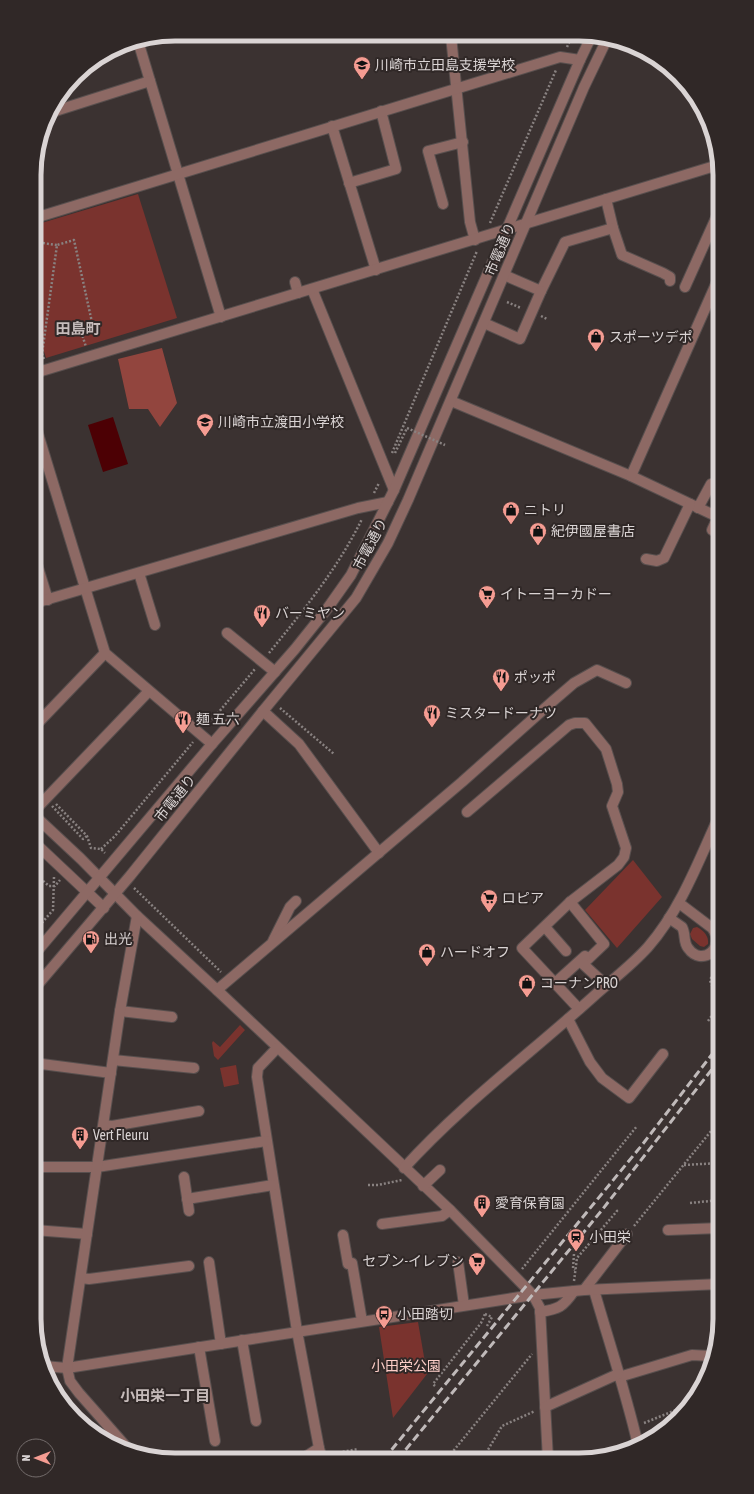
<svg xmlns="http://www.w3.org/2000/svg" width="754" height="1494" font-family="'Asap Condensed','Noto Sans JP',sans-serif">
<rect width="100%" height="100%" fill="#3b3231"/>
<g fill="#7a332e">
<polygon points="138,194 177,318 46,358 35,323 35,225"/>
<polygon points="633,860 662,897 617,948 585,910"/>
<path d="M697 927C704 931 709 936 708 944L704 947 700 946 692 939 690 934 693 928Z"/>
<polygon points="240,1025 245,1030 218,1060 214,1056 212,1043 213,1041 220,1047"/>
<polygon points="236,1065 239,1084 224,1087 220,1068"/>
<polygon points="418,1322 427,1374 393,1418 379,1327"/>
</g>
<polygon fill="#92453e" points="162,348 177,403 160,427 148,409 129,409 118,359"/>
<polygon fill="#4c0004" points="113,417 128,464 103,472 88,425"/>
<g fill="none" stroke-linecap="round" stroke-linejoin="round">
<g stroke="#584f4e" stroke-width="12">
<g id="minor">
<polyline points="451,36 470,222 475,240"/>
<polyline points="138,41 221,317"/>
<polyline points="49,113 150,81"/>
<polyline points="332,126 376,270"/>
<polyline points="349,183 396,169 381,111"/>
<polyline points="606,199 613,228"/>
<polyline points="443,204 428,151 463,142"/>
<polyline points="35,218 560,57 580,60"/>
<polyline points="504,275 541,291 565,242 613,228 622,255 663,273 670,277 670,281"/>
<polyline points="295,282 298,293"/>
<polyline points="685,287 720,209"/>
<polyline points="312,289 394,490"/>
<polyline points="484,323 520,339 541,291"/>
<polyline points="35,373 718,165"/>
<polyline points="451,401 631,476 720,518"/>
<polyline points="35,424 105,653 212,744"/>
<polyline points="631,476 720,275"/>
<polyline points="698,508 711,484 720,483"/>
<polyline points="712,530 718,517"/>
<polyline points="35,558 48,600"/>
<polyline points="646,559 657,561 664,558 690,504"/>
<polyline points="139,573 155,625"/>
<polyline points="35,603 358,508 388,502"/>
<polyline points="227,633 275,672"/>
<polyline points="263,711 299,744 379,853"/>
<polyline points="35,726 105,653"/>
<polyline points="35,810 149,691"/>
<polyline points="467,812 569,725 575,723 585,723 606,749 617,784 618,792 612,806 626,848 624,857 618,865 570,902 522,948 579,1009"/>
<polyline points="35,816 81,859 137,916 217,990 450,1210 533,1295 540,1308 548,1460"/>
<polyline points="34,842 104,908"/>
<polyline points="570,902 604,944 583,964 606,985"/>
<path d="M669 918 682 927C686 934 683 942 688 948 702 968 727 947 712 928L679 903"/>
<polyline points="545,927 566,951"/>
<polyline points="273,941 290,907 296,901"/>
<polyline points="34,955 212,744 295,649 327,609 351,575 394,490 580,60 591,37"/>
<polyline points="554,984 585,956"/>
<polyline points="34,989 130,876 263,711 356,598 388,543 408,500 584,87 608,37"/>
<polyline points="217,990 462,782 553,701 574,683 597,670 626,683"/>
<polyline points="120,1011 172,1017"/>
<polyline points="568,1019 590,1062 602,1078 629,1098 663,1054"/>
<polyline points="277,1048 258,1068 257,1077 297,1331 319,1448 302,1459"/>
<polyline points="113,1060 194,1068"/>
<polyline points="34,1063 111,1073"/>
<polyline points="104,1125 112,1126 199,1111"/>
<polyline points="34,1167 97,1167 266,1141"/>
<path d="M404 1168C461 1105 531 1053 594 996 612 980 632 965 648 947 681 909 699 860 720 814"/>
<polyline points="184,1177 189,1211"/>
<polyline points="423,1186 440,1170"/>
<polyline points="187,1199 273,1185"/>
<polyline points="382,1224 442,1216 450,1210"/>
<polyline points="34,1230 87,1234"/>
<polyline points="668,1230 720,1228"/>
<polyline points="343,1235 348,1264 352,1263 362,1321"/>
<polyline points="209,1262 221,1344"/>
<polyline points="458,1262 464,1305"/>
<polyline points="81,1278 89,1279 189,1266"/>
<polyline points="584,1290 627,1234"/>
<path d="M594 1290C609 1342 626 1393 638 1445"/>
<path d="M540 1312C559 1309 563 1307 574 1291"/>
<polyline points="242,1340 256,1421"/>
<polyline points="199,1347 215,1441"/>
<polyline points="43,1366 67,1368 533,1295 584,1290 720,1284"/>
<polyline points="619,1377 692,1355 711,1356"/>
<polyline points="545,1407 618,1374"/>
<polyline points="319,1448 322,1459"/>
<polyline points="130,1451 79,1393 70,1381 67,1368 120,1011 137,916"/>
</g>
</g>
<g stroke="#898281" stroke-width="2.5" stroke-dasharray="2 2" stroke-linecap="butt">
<polyline points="567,47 572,36"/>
<polyline points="490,223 556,70"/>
<polyline points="35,242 57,245"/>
<polyline points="507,302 521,308"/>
<polyline points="541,316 547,319"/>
<polyline points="44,359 42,354 57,245 74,240 93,327 81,331 86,347"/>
<polyline points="392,453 477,251"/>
<polyline points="395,453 407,428"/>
<polyline points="374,493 379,483"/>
<path d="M269 653C303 611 338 568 362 519"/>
<polyline points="280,708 334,754"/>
<polyline points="207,726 255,669"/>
<polyline points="35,783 41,789"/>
<polyline points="56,804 87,836 91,848 101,849 105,853"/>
<polyline points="714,805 720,792"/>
<polyline points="52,806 83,839 87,836"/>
<polyline points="101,849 115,836 193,742"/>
<polyline points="34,873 49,886 55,886 60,880"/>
<polyline points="134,888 221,972"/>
<polyline points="34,932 53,910 54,877"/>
<polyline points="718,992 711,984 710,980 714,972 720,969"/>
<polyline points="720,1004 716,996 720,990"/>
<polyline points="708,1021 720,1004"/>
<polyline points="684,1165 720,1163"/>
<polyline points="368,1185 378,1185 402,1180"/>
<polyline points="690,1203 720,1200"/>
<polyline points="634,1226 720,1120"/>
<polyline points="574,1254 573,1268 575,1270"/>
<polyline points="522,1269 637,1126"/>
<polyline points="574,1281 577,1258 617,1211 615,1209"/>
<polyline points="485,1314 492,1317 487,1326"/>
<polyline points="435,1386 433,1384 481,1323 485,1314"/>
<polyline points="644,1423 681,1408"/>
<polyline points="331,1454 358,1449"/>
<polyline points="446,1460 532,1354"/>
<polyline points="482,1460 502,1426 535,1411"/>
</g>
<use href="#minor" stroke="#8d6964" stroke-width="10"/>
<g stroke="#c0baba" stroke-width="3" stroke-dasharray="8 4" stroke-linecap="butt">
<polyline points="384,1459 642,1145 720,1044"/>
<polyline points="398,1459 602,1210 720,1059"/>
</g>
<polyline stroke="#898281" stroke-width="2.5" stroke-dasharray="2 2" stroke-linecap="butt" points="407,428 445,445"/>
</g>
<defs>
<g id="school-pin" transform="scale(0.9)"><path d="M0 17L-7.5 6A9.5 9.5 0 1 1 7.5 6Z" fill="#f59c92" stroke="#302827"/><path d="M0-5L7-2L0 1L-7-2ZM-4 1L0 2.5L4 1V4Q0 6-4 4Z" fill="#111"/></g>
<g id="shop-pin" transform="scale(0.9)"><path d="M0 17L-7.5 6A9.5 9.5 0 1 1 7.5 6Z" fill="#f59c92" stroke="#302827"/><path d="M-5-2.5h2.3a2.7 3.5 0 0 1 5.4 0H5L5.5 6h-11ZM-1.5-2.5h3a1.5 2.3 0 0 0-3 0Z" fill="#111"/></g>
<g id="supermarket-pin" transform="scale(0.9)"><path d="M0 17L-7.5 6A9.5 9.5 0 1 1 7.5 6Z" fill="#f59c92" stroke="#302827"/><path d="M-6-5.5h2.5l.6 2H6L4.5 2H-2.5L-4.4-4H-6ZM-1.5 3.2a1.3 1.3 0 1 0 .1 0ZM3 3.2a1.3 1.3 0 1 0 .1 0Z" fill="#111"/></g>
<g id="restaurant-pin" transform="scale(0.9)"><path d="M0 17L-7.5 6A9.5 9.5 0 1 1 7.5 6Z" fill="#f59c92" stroke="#302827"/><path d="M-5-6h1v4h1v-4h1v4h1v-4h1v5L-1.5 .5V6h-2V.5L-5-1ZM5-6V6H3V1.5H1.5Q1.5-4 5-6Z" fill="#111"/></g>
<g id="fuel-pin" transform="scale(0.9)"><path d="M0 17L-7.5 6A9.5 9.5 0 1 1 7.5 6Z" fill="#f59c92" stroke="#302827"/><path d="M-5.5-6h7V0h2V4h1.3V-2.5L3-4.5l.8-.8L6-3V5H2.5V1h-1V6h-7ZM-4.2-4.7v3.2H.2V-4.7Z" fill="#111"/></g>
<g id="building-pin" transform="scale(0.9)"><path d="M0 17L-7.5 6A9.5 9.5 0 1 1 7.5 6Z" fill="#f59c92" stroke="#302827"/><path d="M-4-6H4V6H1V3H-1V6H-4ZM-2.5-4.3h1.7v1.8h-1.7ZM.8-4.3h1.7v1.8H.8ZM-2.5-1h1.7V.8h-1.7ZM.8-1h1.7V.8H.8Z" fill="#111"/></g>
<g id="station-pin" transform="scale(0.9)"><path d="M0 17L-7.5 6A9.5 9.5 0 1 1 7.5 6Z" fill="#f59c92" stroke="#302827"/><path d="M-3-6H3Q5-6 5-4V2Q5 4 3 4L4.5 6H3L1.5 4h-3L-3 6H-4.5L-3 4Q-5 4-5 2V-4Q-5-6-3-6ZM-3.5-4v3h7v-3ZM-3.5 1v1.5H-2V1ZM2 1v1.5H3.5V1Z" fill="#111"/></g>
<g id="bus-pin" transform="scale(0.9)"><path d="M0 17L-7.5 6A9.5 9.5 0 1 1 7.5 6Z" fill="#f59c92" stroke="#302827"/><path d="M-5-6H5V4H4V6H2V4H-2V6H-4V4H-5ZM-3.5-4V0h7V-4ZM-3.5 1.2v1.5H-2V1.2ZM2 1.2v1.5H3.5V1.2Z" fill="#111"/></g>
</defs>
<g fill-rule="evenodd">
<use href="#school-pin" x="362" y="65"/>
<use href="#shop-pin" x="596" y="337"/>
<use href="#school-pin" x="205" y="422"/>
<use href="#shop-pin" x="511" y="510"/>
<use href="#shop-pin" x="538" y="531"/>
<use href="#supermarket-pin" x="487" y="594"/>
<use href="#restaurant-pin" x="262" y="613"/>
<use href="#restaurant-pin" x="501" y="677"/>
<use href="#restaurant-pin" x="432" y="713"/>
<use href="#restaurant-pin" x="183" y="719"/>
<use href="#supermarket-pin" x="489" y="898"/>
<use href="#fuel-pin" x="91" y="939"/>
<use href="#shop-pin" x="427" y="952"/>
<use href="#shop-pin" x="527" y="983"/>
<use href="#building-pin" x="80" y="1135"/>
<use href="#building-pin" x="482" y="1203"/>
<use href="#station-pin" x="576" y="1237"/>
<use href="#supermarket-pin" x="477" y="1261"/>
<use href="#bus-pin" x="384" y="1314"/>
</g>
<g text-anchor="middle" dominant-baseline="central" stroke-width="4" stroke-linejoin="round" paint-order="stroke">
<g font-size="14" fill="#dad4d4" stroke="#302827" text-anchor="start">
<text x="375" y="65">川崎市立田島支援学校</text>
<text x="609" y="337">スポーツデポ</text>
<text x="218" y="422">川崎市立渡田小学校</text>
<text x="524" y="510">ニトリ</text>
<text x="551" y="531">紀伊國屋書店</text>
<text x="500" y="594">イトーヨーカドー</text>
<text x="275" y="613">バーミヤン</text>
<text x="514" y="677">ポッポ</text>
<text x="445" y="713">ミスタードーナツ</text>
<text x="196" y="719">麺 五六</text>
<text x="502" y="898">ロピア</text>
<text x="104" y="939">出光</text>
<text x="440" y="952">ハードオフ</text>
<text x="540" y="983">コーナンPRO</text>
<text x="93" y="1135">Vert Fleuru</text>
<text x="495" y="1203">愛育保育園</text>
<text x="589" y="1237">小田栄</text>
<text x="464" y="1261" text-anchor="end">セブン-イレブン</text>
<text x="397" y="1314">小田踏切</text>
</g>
<g font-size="14" fill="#dad4d4" stroke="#302827">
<text transform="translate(500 249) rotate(-67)">市電通り</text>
<text transform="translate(370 544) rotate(-62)">市電通り</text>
<text transform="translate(175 798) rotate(-51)">市電通り</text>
</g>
<g font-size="14" fill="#fdcec8" stroke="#302827">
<text x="406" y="1366">小田栄公園</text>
</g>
<g font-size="15" font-weight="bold" fill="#c6bbba" stroke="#302827">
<text x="78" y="328">田島町</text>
<text x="165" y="1395">小田栄一丁目</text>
</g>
</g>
<path d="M0 0H754V1494H0ZM175 41H579A134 134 0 0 1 713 175V1319A134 134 0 0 1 579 1453H175A134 134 0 0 1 41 1319V175A134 134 0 0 1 175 41Z" fill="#302827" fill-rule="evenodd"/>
<path fill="none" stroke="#dad4d4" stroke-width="5" d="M175 41H579A134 134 0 0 1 713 175V1319A134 134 0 0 1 579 1453H175A134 134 0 0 1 41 1319V175A134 134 0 0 1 175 41Z"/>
<g transform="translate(36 1458) rotate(270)"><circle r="19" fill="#302827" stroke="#746d6c"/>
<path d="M0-3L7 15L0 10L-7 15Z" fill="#f59c92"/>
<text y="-6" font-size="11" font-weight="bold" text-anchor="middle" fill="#dad4d4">N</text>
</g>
</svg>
